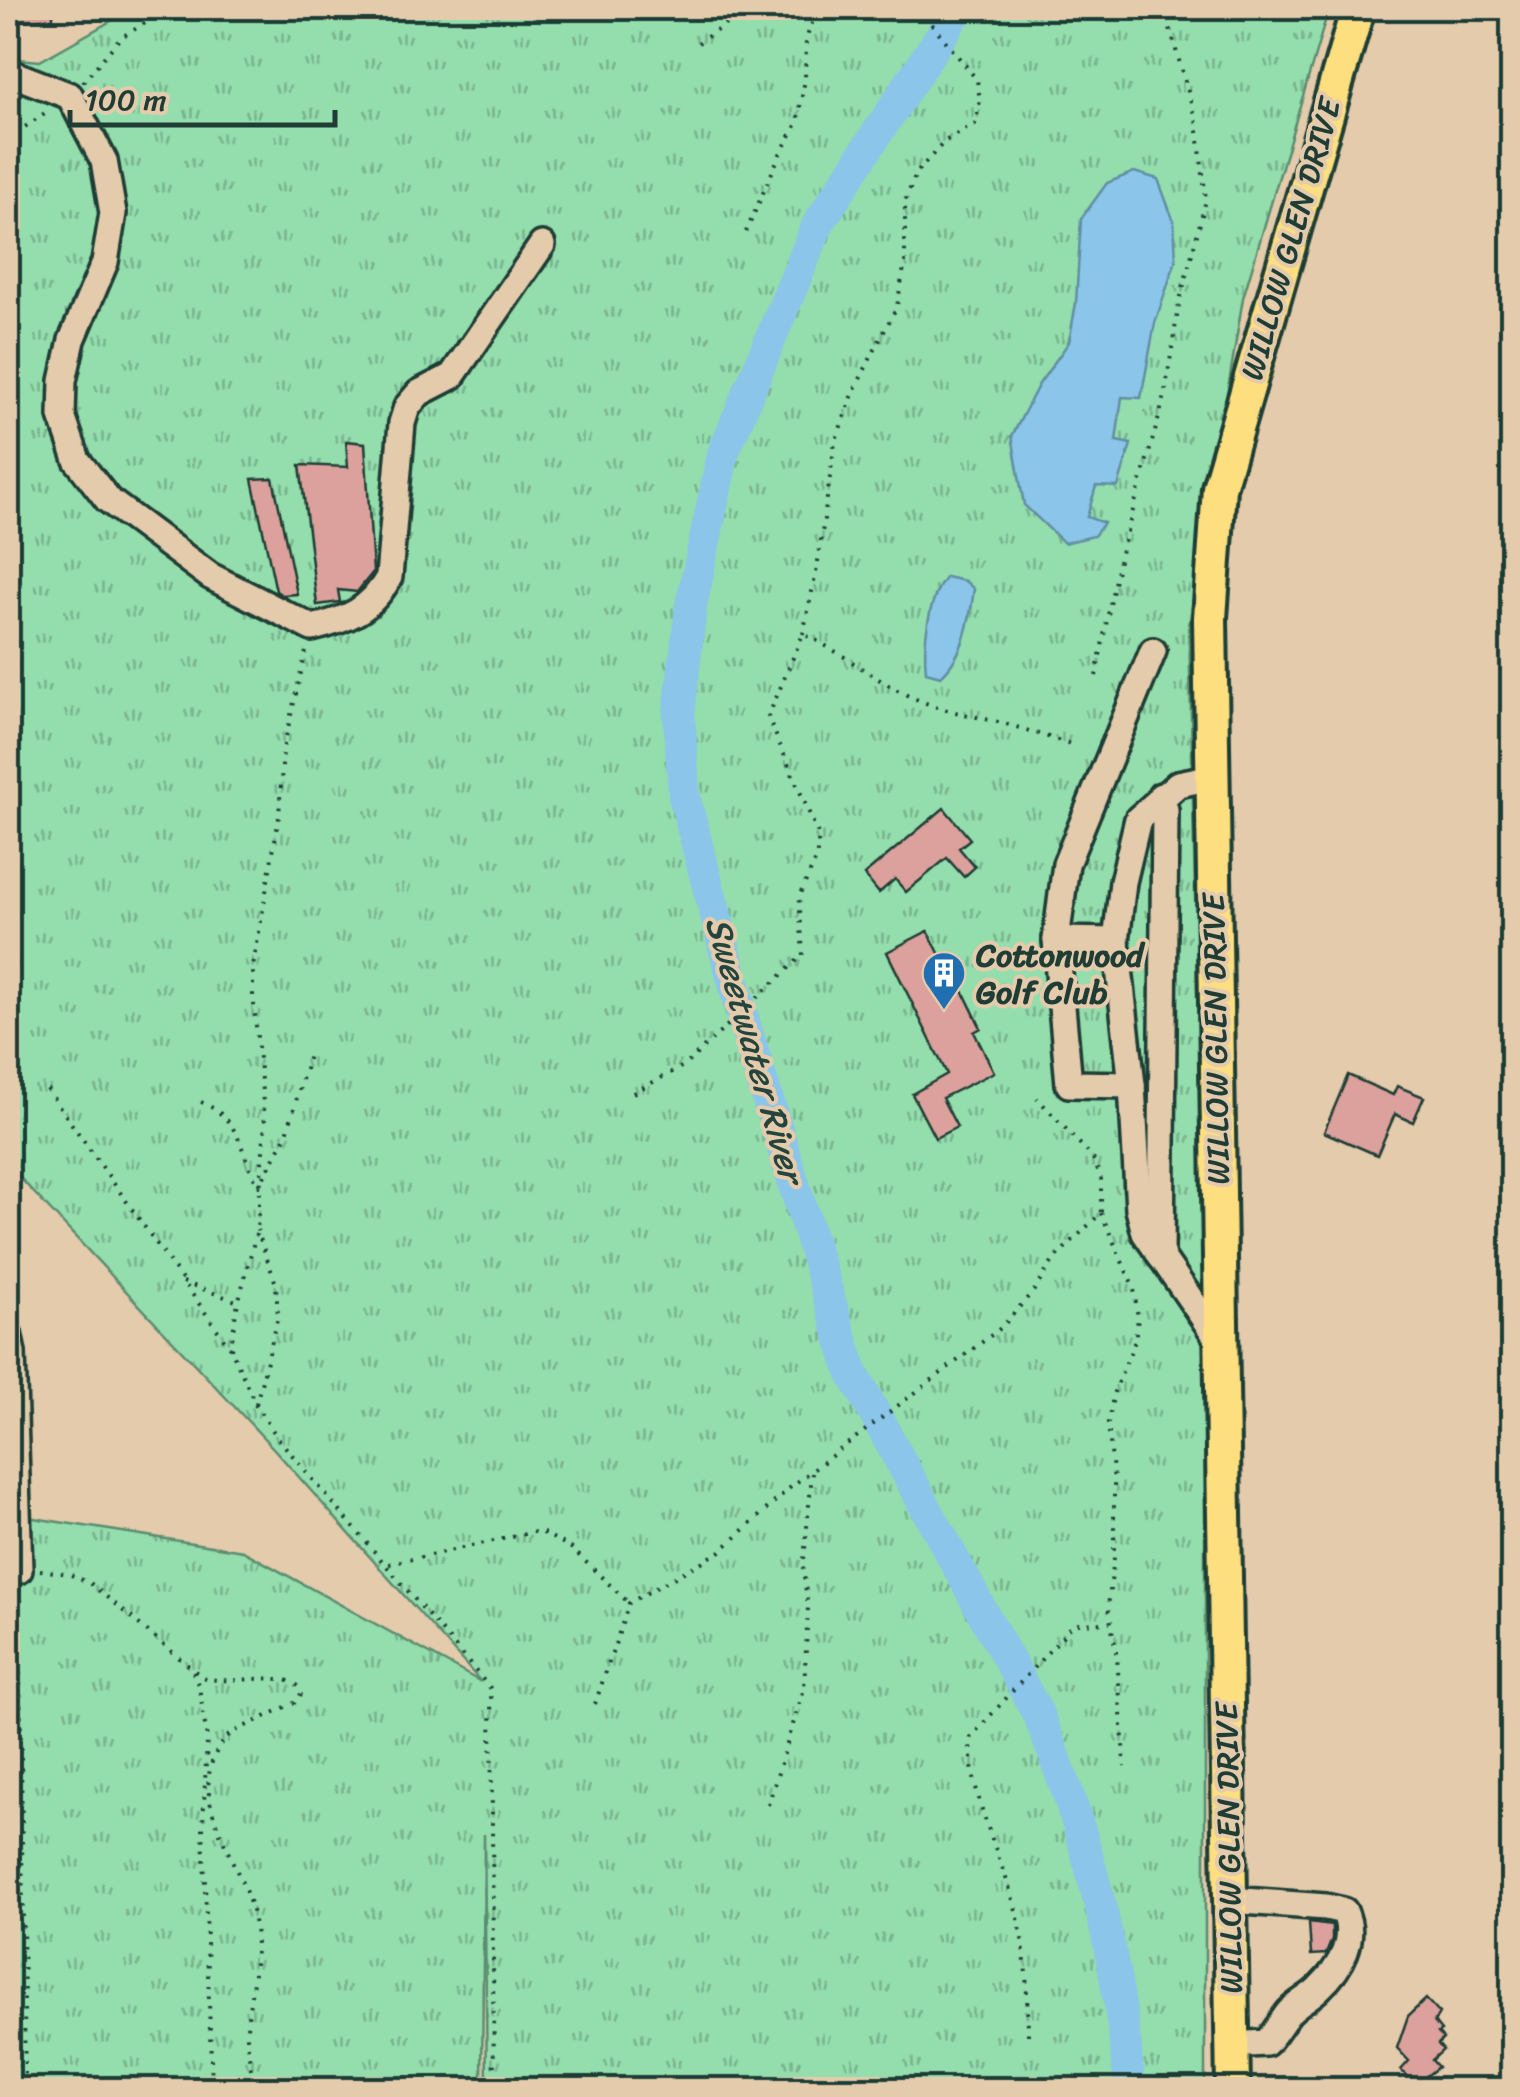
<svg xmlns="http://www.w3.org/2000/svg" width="1520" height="2097" font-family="Sriracha,sans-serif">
<defs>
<pattern id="grass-tufts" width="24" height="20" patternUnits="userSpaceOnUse" patternTransform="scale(2.5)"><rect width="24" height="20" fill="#94ddad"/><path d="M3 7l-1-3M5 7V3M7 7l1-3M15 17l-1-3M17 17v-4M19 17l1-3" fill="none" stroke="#78b48e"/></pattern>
</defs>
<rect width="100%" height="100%" fill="#e4cbac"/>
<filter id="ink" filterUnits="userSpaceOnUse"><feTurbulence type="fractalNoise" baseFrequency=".01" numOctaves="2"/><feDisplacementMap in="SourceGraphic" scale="20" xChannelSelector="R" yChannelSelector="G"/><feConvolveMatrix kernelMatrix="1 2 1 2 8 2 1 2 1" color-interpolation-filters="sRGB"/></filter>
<g filter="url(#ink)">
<polygon fill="url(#grass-tufts)" stroke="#5a8d70" stroke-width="2.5" points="134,8 1329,8 1243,298 1189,625 1205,1347 1205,2089 487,2089 484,1834 482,2089 8,2089 8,1514 243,1551 481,1682 274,1449 8,1165 8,58 40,61"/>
<g fill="#8bc5ea" stroke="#608fa1" stroke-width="2.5">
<polygon points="1134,172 1158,179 1174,222 1176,260 1155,323 1141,398 1122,397 1116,441 1131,444 1118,487 1096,486 1087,517 1104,523 1094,536 1064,543 1024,505 1012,436 1039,384 1069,342 1076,303 1081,219 1107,183"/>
<path d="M946 577 965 581 974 589C970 619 964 656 941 676L926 672C923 645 928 598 946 577Z"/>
</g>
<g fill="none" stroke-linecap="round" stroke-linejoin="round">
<path stroke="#8bc5ea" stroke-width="32" d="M959 8 818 224 723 454 691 606 679 713 684 796 746 1029 852 1372 1038 1714C1088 1835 1119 1959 1130 2090"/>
</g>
<g fill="#dca19c" stroke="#1f3d34" stroke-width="2.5">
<polygon points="8,8 53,8 53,18 8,22"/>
<polygon points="346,441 365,443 373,572 357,592 338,590 340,602 317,605 300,465 348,467"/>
<polygon points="273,478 297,594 282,595 276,591 252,479"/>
<polygon points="944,808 970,839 959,848 975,867 964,877 947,858 906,892 895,879 879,893 864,875"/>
<polygon points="928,931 959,993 963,991 981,1028 974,1032 994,1072 942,1098 957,1127 935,1138 912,1094 947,1074 887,952"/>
<polygon points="1348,1075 1393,1095 1397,1086 1424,1097 1413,1122 1395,1114 1377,1155 1324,1132"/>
<polygon points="1309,1922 1332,1925 1332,1939 1326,1954 1311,1955"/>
<polygon points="1426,1999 1439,2013 1434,2022 1441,2031 1438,2033 1443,2039 1438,2044 1443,2050 1432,2060 1438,2067 1415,2085 1401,2070 1409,2061 1397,2048 1408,2016"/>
</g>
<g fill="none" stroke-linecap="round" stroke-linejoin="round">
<g stroke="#1f3d34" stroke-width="32">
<g id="minor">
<path d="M8 72 70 96 104 161 113 213 105 262 72 340 63 381 62 416 77 460 108 500 210 576 312 628C347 620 371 610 389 577L402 423 407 407 419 393 452 376 542 245"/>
<polyline points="1153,651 1066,864 1056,940 1116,941 1123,882 1138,819 1178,784 1213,777"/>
<polyline points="1056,940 1069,1084 1132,1085"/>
<polyline points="1116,941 1132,1085 1139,1209 1145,1233 1220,1342"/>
<polyline points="1161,1257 1165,810 1161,796"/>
<polyline points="8,1333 12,1353 19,1570"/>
<path d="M1230 1900 1326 1907 1344 1911C1357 1939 1341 1967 1320 1987 1311 1997 1298 2002 1289 2012 1281 2022 1275 2033 1266 2043L1232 2045"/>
</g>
</g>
<g stroke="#1f3d34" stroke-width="40">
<polyline id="major" points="1233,2090 1210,618 1219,488 1358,8"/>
</g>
<g stroke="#1f3d34" stroke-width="4" stroke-dasharray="2.5 8" stroke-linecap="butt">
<polyline points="698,43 732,20 817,10"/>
<polyline points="83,82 120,38 171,8"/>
<polyline points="8,139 49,110"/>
<polyline points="746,232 780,154 797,124 805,79 806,39 817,10 822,8"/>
<polyline points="803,634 817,568 835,442 855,389 897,306 905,262 905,202 916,173 945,141 975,124 980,100 977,80 919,8"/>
<polyline points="1096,676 1118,564 1164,399 1179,304 1206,200 1197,123 1164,8"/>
<polyline points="47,1089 231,1349 256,1405 277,1437 491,1689 494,2090"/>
<path d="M633 1093 685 1065 803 955 799 896 816 860 819 836 768 717 803 634C843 652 876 682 916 699 943 711 970 715 998 722 1022 728 1047 737 1071 744"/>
<path d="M201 1102C243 1120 238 1151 259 1186L286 1137 309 1055"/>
<polyline points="1101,1213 1134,1289 1138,1318 1135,1341 1114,1392 1108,1422 1114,1482 1114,1557 1108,1607 1117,1657 1125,1767"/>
<polyline points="183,1282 239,1302"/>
<polyline points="231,1349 236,1311 257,1230 265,1124 253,994 253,967 279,817 283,749 307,647"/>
<polyline points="256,1404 278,1317 276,1284 257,1230"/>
<polyline points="389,1564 539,1531 570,1547 629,1603"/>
<path d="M40 1570 69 1574 90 1583 202 1677C230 1687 281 1669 299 1687L301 1694 294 1703 231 1733C173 1790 244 1860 254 1920 260 1958 250 1991 247 2028 246 2049 253 2069 252 2090"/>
<polyline points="19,1589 25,2090"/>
<polyline points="193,1672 199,1687 207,1738 203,1827 212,2090"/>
<polyline points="595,1704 629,1603 721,1551 793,1485 1002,1327 1035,1289 1055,1258 1101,1213 1101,1179 1093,1158 1037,1098"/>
<polyline points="768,1805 804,1689 808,1607 803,1570 812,1473"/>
<path d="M1028 2035C1027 1989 1027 1947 1014 1903 998 1848 970 1797 970 1738L1069 1629 1078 1624 1110 1623"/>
</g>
<use href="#minor" stroke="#e4cbac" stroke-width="25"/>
<use href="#major" stroke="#fedf80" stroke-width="32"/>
</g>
</g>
<defs>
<g id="building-pin" transform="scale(2.25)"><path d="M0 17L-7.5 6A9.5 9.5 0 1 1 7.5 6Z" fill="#1f6fb2" stroke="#e4cbac"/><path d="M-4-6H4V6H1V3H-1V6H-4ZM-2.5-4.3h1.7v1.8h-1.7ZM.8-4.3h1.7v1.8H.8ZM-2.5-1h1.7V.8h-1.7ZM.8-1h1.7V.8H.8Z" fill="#fff"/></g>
</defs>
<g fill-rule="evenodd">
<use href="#building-pin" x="944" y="973"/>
</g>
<g text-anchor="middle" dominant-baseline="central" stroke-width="8" stroke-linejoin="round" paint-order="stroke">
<g font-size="32" fill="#1f3d34" stroke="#e4cbac">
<text transform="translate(1291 239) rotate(-74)">WILLOW GLEN DRIVE</text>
<text transform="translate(1216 1039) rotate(-91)">WILLOW GLEN DRIVE</text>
<text transform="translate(1229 1848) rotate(-91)">WILLOW GLEN DRIVE</text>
</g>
<g font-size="32" font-weight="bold" fill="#1f3d34" stroke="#e4cbac" text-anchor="start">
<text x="976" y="955">Cottonwood<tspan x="976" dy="37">Golf Club</tspan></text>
</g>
<g font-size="35" font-style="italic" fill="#24443d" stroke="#e4cbac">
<text transform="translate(755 1049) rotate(74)">Sweetwater River</text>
</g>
</g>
<rect width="1520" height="2097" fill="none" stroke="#e4cbac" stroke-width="40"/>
<rect x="20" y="20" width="1480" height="2057" fill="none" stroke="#1f3d34" stroke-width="4" filter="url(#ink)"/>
<path d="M70 110v15h265v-15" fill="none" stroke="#1f3d34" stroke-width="5"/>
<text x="85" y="110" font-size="30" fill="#1f3d34" stroke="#e4cbac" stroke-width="8" paint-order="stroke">100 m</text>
</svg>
